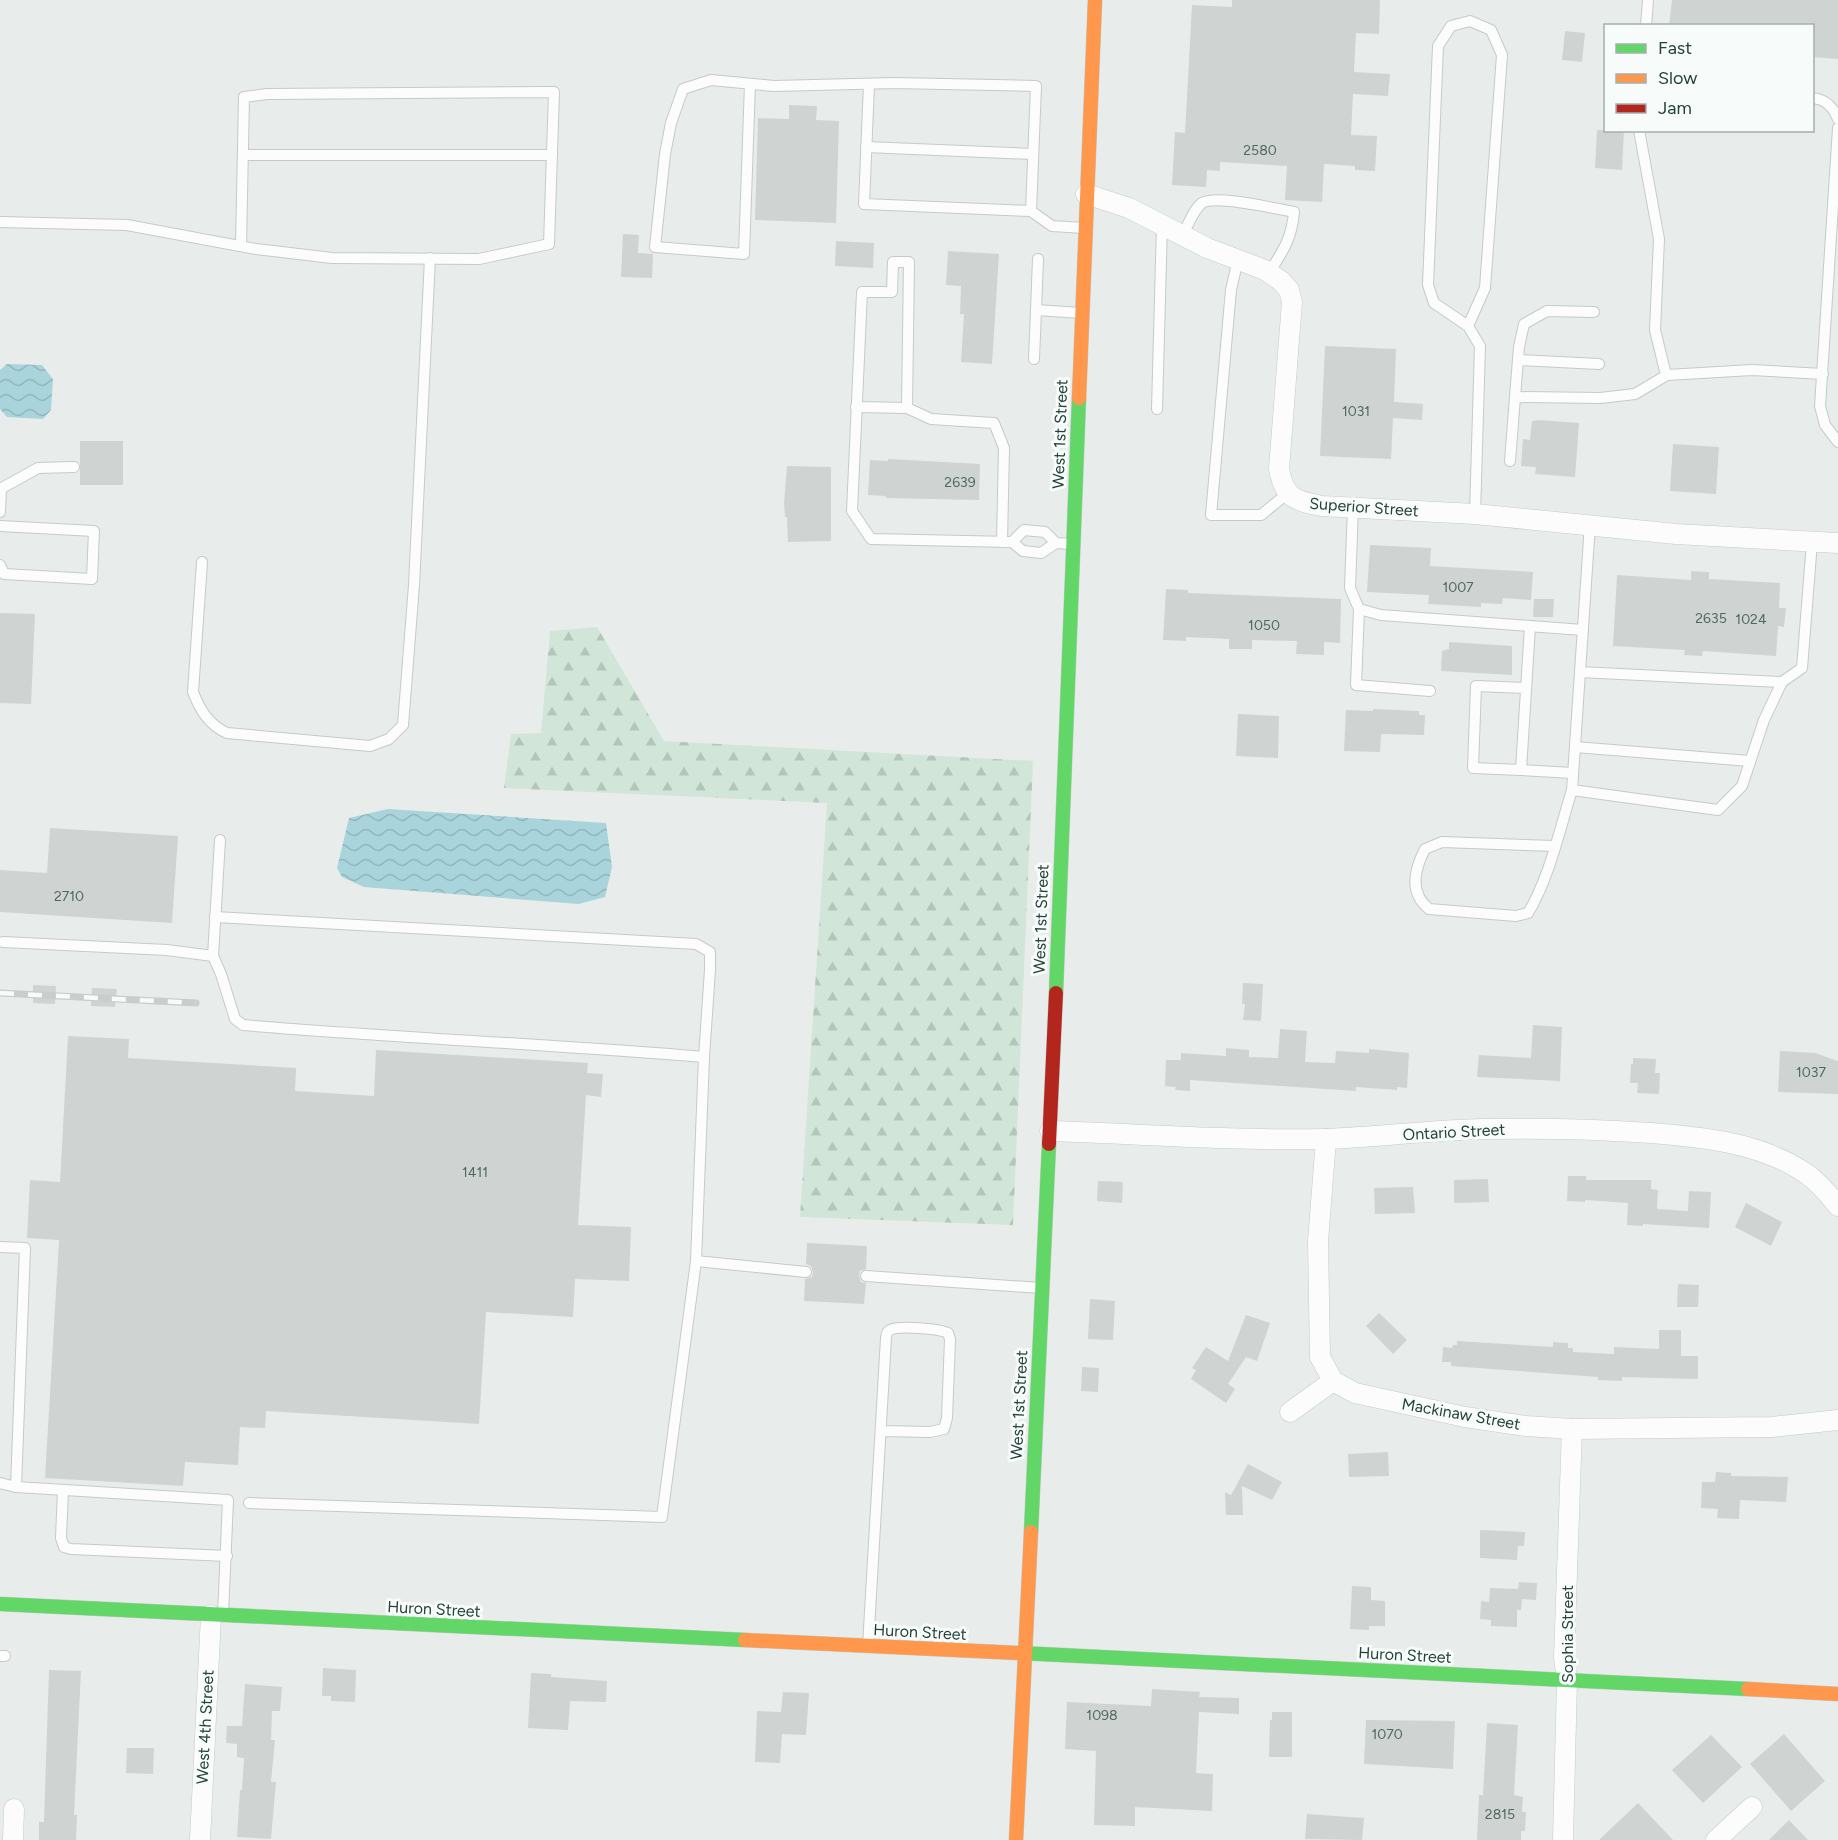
<svg xmlns="http://www.w3.org/2000/svg" width="1838" height="1840" font-family="Figtree,sans-serif">
<defs>
<pattern id="forest-firs" width="22" height="20" patternUnits="userSpaceOnUse" patternTransform="scale(1.5)"><rect width="22" height="20" fill="#d1e6d8"/><path d="M5 1l3.5 6h-7zM16 11l3.5 6h-7z" fill="#b3c6ba"/></pattern>
<pattern id="water-waves" width="16" height="10" patternUnits="userSpaceOnUse" patternTransform="scale(1.5)"><rect width="16" height="10" fill="#a9d4db"/><path d="M0 5q4-4 8 0t8 0" fill="none" stroke="#91b7bd"/></pattern>
</defs>
<rect width="100%" height="100%" fill="#e8edeb"/>
<polygon fill="url(#forest-firs)" points="597,627 664,741 1033,761 1013,1225 800,1217 827,803 504,788 511,734 541,733 550,631"/>
<g fill="url(#water-waves)">
<polygon points="7,364 42,365 53,379 51,410 43,419 7,417 0,409 0,370"/>
<polygon points="388,809 606,823 612,867 605,897 579,904 364,887 342,877 337,868 349,818"/>
</g>
<g fill="#cfd4d2">
<polygon points="1232,0 1380,0 1379,34 1356,33 1354,72 1390,74 1388,96 1353,94 1351,135 1377,136 1375,171 1355,170 1355,166 1324,164 1322,202 1285,200 1287,166 1220,162 1220,171 1207,170 1206,187 1172,185 1175,132 1185,133 1192,5 1232,7"/>
<polygon points="1672,0 1838,0 1838,59 1812,57 1812,26 1669,26"/>
<polygon points="1565,31 1585,33 1582,62 1562,60"/>
<polygon points="789,105 817,106 816,120 839,121 836,223 755,220 758,118 789,119"/>
<polygon points="1597,130 1624,130 1622,170 1595,168"/>
<polygon points="623,234 639,235 638,253 653,254 652,278 621,277"/>
<polygon points="836,241 874,243 873,268 835,266"/>
<polygon points="948,251 999,254 992,364 961,362 964,314 960,314 961,286 946,285"/>
<polygon points="1325,346 1396,349 1394,402 1423,404 1422,420 1393,418 1391,459 1320,456"/>
<polygon points="1539,420 1579,423 1575,477 1535,474 1536,467 1521,466 1523,439 1530,440 1532,421"/>
<rect x="80" y="441" width="43" height="44"/>
<polygon points="1673,444 1719,447 1716,494 1670,491"/>
<polygon points="888,459 980,464 979,500 886,498 886,496 868,495 870,460 888,461"/>
<polygon points="787,466 831,467 831,541 788,542 787,517 785,517 784,503"/>
<polygon points="1370,545 1431,548 1430,566 1533,572 1531,600 1503,598 1502,604 1481,603 1481,607 1428,604 1429,595 1367,592"/>
<polygon points="1691,571 1709,572 1709,579 1780,583 1779,608 1786,608 1784,627 1778,626 1776,656 1703,651 1702,656 1684,655 1685,650 1613,646 1617,575 1691,580"/>
<polygon points="1166,589 1188,590 1188,593 1341,599 1340,643 1324,642 1324,655 1296,654 1297,641 1252,640 1252,649 1229,649 1229,639 1186,637 1186,641 1163,640"/>
<polygon points="1534,599 1554,599 1553,617 1533,617"/>
<polygon points="0,613 35,614 31,704 0,703"/>
<polygon points="1449,642 1512,646 1512,675 1441,671 1442,651 1449,649"/>
<polygon points="1373,709 1419,711 1419,715 1425,715 1424,735 1381,734 1380,752 1344,751 1346,710 1373,711"/>
<polygon points="1238,714 1279,716 1278,758 1236,756"/>
<polygon points="50,828 178,836 172,923 0,912 0,870 47,873"/>
<polygon points="1243,983 1263,984 1261,1021 1243,1020 1245,1004 1242,1004"/>
<polygon points="33,985 56,986 55,1004 33,1003"/>
<polygon points="92,988 117,989 115,1007 91,1006"/>
<polygon points="1533,1025 1562,1027 1560,1081 1477,1077 1479,1055 1531,1058"/>
<polygon points="1280,1029 1307,1031 1305,1062 1335,1063 1336,1051 1369,1053 1369,1049 1409,1053 1407,1088 1397,1087 1397,1090 1356,1087 1356,1091 1190,1080 1190,1091 1175,1090 1176,1087 1165,1086 1166,1060 1181,1060 1181,1053 1226,1056 1226,1048 1249,1050 1249,1057 1278,1058"/>
<polygon points="68,1036 129,1039 128,1058 296,1068 295,1091 374,1096 376,1050 588,1063 587,1073 603,1074 601,1097 586,1095 578,1225 631,1227 629,1281 575,1279 573,1317 486,1312 479,1424 266,1411 265,1428 240,1427 238,1465 185,1462 183,1486 45,1478 59,1240 27,1238 30,1180 60,1182"/>
<polygon points="1780,1051 1815,1053 1838,1061 1838,1094 1778,1092"/>
<polygon points="1633,1058 1656,1059 1655,1073 1660,1073 1659,1094 1637,1093 1638,1083 1630,1083 1631,1064 1633,1064"/>
<polygon points="1568,1176 1586,1176 1586,1180 1651,1180 1651,1189 1658,1190 1657,1209 1688,1211 1689,1191 1711,1192 1709,1228 1643,1224 1643,1226 1627,1225 1628,1203 1585,1200 1585,1202 1567,1201"/>
<polygon points="1488,1179 1489,1202 1454,1203 1454,1180"/>
<polygon points="1098,1181 1123,1182 1122,1203 1097,1201"/>
<polygon points="1413,1187 1415,1213 1375,1214 1374,1188"/>
<polygon points="1746,1203 1782,1222 1771,1246 1735,1227"/>
<polygon points="807,1243 867,1246 866,1269 860,1271 859,1276 861,1282 866,1283 864,1304 804,1301 805,1279 812,1277 813,1272 811,1266 806,1264"/>
<polygon points="1678,1284 1699,1285 1698,1307 1677,1307"/>
<polygon points="1090,1299 1115,1301 1113,1340 1088,1339"/>
<polygon points="1379,1313 1407,1340 1393,1354 1366,1326"/>
<polygon points="1246,1315 1270,1323 1257,1361 1246,1357 1228,1384 1235,1389 1226,1403 1191,1379 1196,1370 1192,1368 1206,1347 1228,1361"/>
<polygon points="1659,1330 1681,1330 1681,1356 1698,1356 1698,1379 1622,1377 1622,1381 1598,1380 1598,1377 1451,1366 1451,1362 1442,1362 1443,1347 1452,1348 1453,1345 1457,1345 1457,1341 1553,1347 1553,1342 1568,1343 1568,1348 1573,1348 1573,1352 1614,1354 1614,1347 1659,1349"/>
<polygon points="1082,1367 1099,1368 1098,1392 1081,1391"/>
<polygon points="1388,1452 1389,1476 1349,1477 1348,1454"/>
<polygon points="1248,1464 1282,1482 1272,1500 1242,1486 1243,1515 1226,1515 1225,1492 1231,1495"/>
<polygon points="1716,1472 1731,1473 1731,1476 1788,1477 1786,1502 1740,1500 1739,1519 1717,1518 1718,1509 1701,1508 1702,1482 1715,1482"/>
<polygon points="1480,1530 1525,1532 1524,1546 1518,1546 1517,1560 1480,1558"/>
<polygon points="1519,1582 1537,1583 1536,1600 1522,1599 1521,1610 1517,1610 1517,1627 1491,1626 1491,1620 1480,1619 1481,1601 1489,1602 1490,1588 1518,1589"/>
<polygon points="1352,1586 1371,1587 1371,1600 1385,1601 1385,1626 1369,1626 1369,1630 1350,1629"/>
<polygon points="323,1668 356,1670 355,1702 331,1701 331,1696 322,1696"/>
<polygon points="49,1670 81,1671 74,1815 77,1815 76,1840 39,1840 39,1822 44,1822"/>
<polygon points="531,1673 551,1674 551,1677 607,1681 606,1702 570,1701 568,1730 528,1728"/>
<polygon points="245,1684 282,1687 280,1711 272,1711 271,1740 275,1740 271,1782 276,1782 271,1839 237,1837 240,1790 242,1790 244,1758 237,1757 237,1744 226,1743 227,1726 242,1726"/>
<polygon points="1152,1689 1200,1692 1199,1697 1239,1698 1239,1714 1199,1712 1196,1773 1213,1774 1212,1811 1135,1807 1135,1826 1094,1825 1096,1751 1065,1749 1067,1702 1151,1706"/>
<polygon points="783,1692 809,1693 806,1735 782,1734 780,1763 755,1762 757,1711 781,1712"/>
<polygon points="1272,1712 1292,1712 1292,1757 1269,1757 1270,1720 1272,1720"/>
<polygon points="1366,1720 1455,1721 1453,1769 1364,1764"/>
<polygon points="1487,1723 1518,1725 1514,1795 1523,1797 1522,1812 1526,1812 1525,1831 1521,1831 1521,1840 1477,1840 1479,1795 1483,1795"/>
<polygon points="1784,1734 1825,1781 1791,1811 1750,1764"/>
<polygon points="1711,1735 1742,1767 1703,1803 1672,1770"/>
<polygon points="127,1748 154,1748 153,1774 126,1773"/>
<polygon points="1638,1803 1673,1840 1599,1840"/>
<polygon points="1307,1814 1364,1818 1362,1840 1305,1839"/>
<polygon points="1789,1820 1808,1840 1769,1840"/>
</g>
<g fill="none" stroke-linecap="round" stroke-linejoin="round">
<g stroke="#c5cac8" stroke-width="12">
<g id="lane">
<polyline points="1646,26 1648,0"/>
<polyline points="750,84 744,254 655,247 665,154 671,123 683,89 711,80 774,86 894,83 1036,86 1031,211"/>
<polyline points="869,84 864,204 1031,211 1052,226 1084,228"/>
<path d="M1812 98C1826 99 1833 107 1838 119"/>
<polyline points="1838,128 1820,406 1825,425 1838,442"/>
<polyline points="1639,130 1659,239 1655,330 1666,375"/>
<polyline points="866,147 1033,154"/>
<polyline points="243,155 552,155"/>
<polyline points="0,222 127,225 256,249 332,258 479,259 549,244 554,92 267,94 244,97 241,246"/>
<path d="M1183 235C1188 225 1193 210 1202 203 1216 194 1276 209 1294 212 1292 238 1283 251 1269 273"/>
<polyline points="1238,259 1231,290 1211,515 1261,515 1288,493"/>
<polyline points="1036,310 1038,259"/>
<polyline points="1468,326 1485,288 1502,55 1491,30 1470,21 1451,26 1438,46 1428,285 1434,303 1468,326 1480,346 1475,514"/>
<polyline points="1034,359 1036,310 1081,313"/>
<polyline points="1518,360 1599,364"/>
<polyline points="1515,397 1519,347 1524,324 1547,311 1594,312"/>
<polyline points="856,407 907,408"/>
<polyline points="1157,409 1162,224"/>
<polyline points="1510,461 1515,397 1600,398 1635,394 1667,375 1752,370 1823,374"/>
<polyline points="0,489 38,468 74,467"/>
<polyline points="1353,507 1350,588 1359,609"/>
<polyline points="0,512 1,489"/>
<polyline points="1590,524 1580,672 1782,682 1802,668 1812,542"/>
<polyline points="0,526 94,531 92,579 4,574 0,565"/>
<polyline points="1002,542 1004,448 994,423 931,419 907,408 909,262 893,262 892,292 862,292 852,511 871,539 1012,542 1023,551 1041,553 1056,543 1072,544"/>
<polyline points="1012,542 1024,530 1045,532 1056,543"/>
<path d="M202 562 193 692C200 710 209 725 227 733L370 746 389 739 403 725 414 585 430 258"/>
<polyline points="1580,672 1572,790 1718,810 1742,786 1764,720 1782,682"/>
<polyline points="1526,688 1476,686 1473,768 1521,770 1530,626"/>
<polyline points="1430,691 1356,685 1359,609 1381,615 1583,630"/>
<polyline points="1575,747 1750,761"/>
<polyline points="1521,770 1573,773"/>
<path d="M1554 846 1442 842 1425 849C1414 870 1409 893 1429 909L1516 916 1528 913C1549 879 1560 828 1572 790"/>
<polyline points="215,917 696,944 710,952 710,970 704,1057"/>
<path d="M3 942 167 950 213 956 221 974 235 1019 243 1025C397 1038 551 1044 704 1057L696 1261 806 1272"/>
<polyline points="213,956 220,840"/>
<polyline points="0,1247 25,1248 16,1487"/>
<polyline points="866,1276 1041,1288"/>
<polyline points="0,1483 16,1487 228,1500 223,1615"/>
<polyline points="63,1490 61,1538 64,1547 71,1549 227,1556"/>
<polyline points="249,1503 662,1517 696,1261"/>
<path d="M868 1646 886 1338C887 1334 886 1332 890 1330 898 1325 940 1329 948 1333L950 1339 947 1418 944 1429 930 1432 881 1431"/>
<polyline points="0,1656 5,1656"/>
</g>
</g>
<g stroke="#c5cac8" stroke-width="21">
<g id="street">
<path d="M1086 194 1129 208 1207 248 1265 270 1281 281 1289 290 1292 302 1279 469C1284 498 1295 501 1322 506L1475 514 1676 534 1838 543"/>
<path d="M1050 1131C1141 1134 1234 1141 1326 1139 1378 1137 1431 1130 1484 1129 1539 1128 1595 1129 1651 1133 1701 1137 1755 1142 1799 1169 1815 1178 1827 1192 1838 1206"/>
<polyline points="1326,1139 1318,1241 1320,1357 1333,1381 1355,1393 1465,1417 1526,1426 1572,1429 1772,1427 1838,1420"/>
<polyline points="1290,1412 1333,1381"/>
<polyline points="13,1840 14,1809"/>
<polyline points="200,1840 211,1615"/>
<polyline points="1563,1840 1567,1680 1564,1658 1572,1429"/>
<polyline points="1716,1840 1752,1807"/>
</g>
</g>
<g stroke="#c3cbc8" stroke-width="15">
<g id="fast">
<polyline points="1056,993 1079,398"/>
<polyline points="1031,1532 1049,1144"/>
<polyline points="0,1604 745,1640"/>
<polyline points="1020,1653 1748,1689"/>
</g>
</g>
<g stroke="#c3cbc8" stroke-width="15">
<g id="slow">
<polyline points="1079,398 1095,0"/>
<polyline points="745,1640 1020,1653"/>
<polyline points="1748,1689 1838,1694"/>
<polyline points="1016,1840 1031,1532"/>
</g>
</g>
<g stroke="#c3cbc8" stroke-width="15">
<polyline id="jam" points="1049,1144 1056,993"/>
</g>
<use href="#lane" stroke="#fcfcfc" stroke-width="10"/>
<use href="#street" stroke="#fcfcfc" stroke-width="20"/>
<use href="#fast" stroke="#63d668" stroke-width="14"/>
<use href="#slow" stroke="#ff974d" stroke-width="14"/>
<use href="#jam" stroke="#b3261e" stroke-width="14"/>
<g stroke="#c9cdcc" stroke-width="7">
<polyline id="rail" points="0,993 196,1003"/>
</g>
<use href="#rail" stroke="#f7fbf9" stroke-width="4.5" stroke-dasharray="14" stroke-linecap="butt"/>
</g>
<g text-anchor="middle" dominant-baseline="central" stroke-width="6" stroke-linejoin="round" paint-order="stroke">
<g font-size="14" fill="#506761">
<text x="1260" y="150">2580</text>
<text x="1356" y="411">1031</text>
<text x="960" y="482">2639</text>
<text x="1458" y="587">1007</text>
<text x="1711" y="618">2635</text>
<text x="1751" y="619">1024</text>
<text x="1264" y="625">1050</text>
<text x="69" y="896">2710</text>
<text x="1811" y="1072">1037</text>
<text x="475" y="1172">1411</text>
<text x="1102" y="1715">1098</text>
<text x="1387" y="1734">1070</text>
<text x="1500" y="1814">2815</text>
</g>
<g font-size="16" fill="#24423a" stroke="#f7fbf9">
<text transform="translate(1060 434) rotate(-88)">West 1st Street</text>
<text transform="translate(1364 507) rotate(4)">Superior Street</text>
<text transform="translate(1041 919) rotate(-88)">West 1st Street</text>
<text transform="translate(1454 1132) rotate(-3)">Ontario Street</text>
<text transform="translate(1019 1405) rotate(-87)">West 1st Street</text>
<text transform="translate(1461 1414) rotate(10)">Mackinaw Street</text>
<text transform="translate(434 1609) rotate(3)">Huron Street</text>
<text transform="translate(920 1632) rotate(3)">Huron Street</text>
<text transform="translate(1567 1634) rotate(-90)">Sophia Street</text>
<text transform="translate(1405 1655) rotate(3)">Huron Street</text>
<text transform="translate(205 1727) rotate(-87)">West 4th Street</text>
</g>
</g>
<rect x="1604" y="24" width="210" height="108" fill="#f7fbf9" stroke="#a3b1ad" stroke-width="1.5"/>
<rect x="1616" y="44" width="30" height="9" fill="#63d668" stroke="#a3b1ad" stroke-width="1.5"/>
<text x="1658" y="54" font-size="18" fill="#24423a">Fast</text>
<rect x="1616" y="74" width="30" height="9" fill="#ff974d" stroke="#a3b1ad" stroke-width="1.5"/>
<text x="1658" y="84" font-size="18" fill="#24423a">Slow</text>
<rect x="1616" y="104" width="30" height="9" fill="#b3261e" stroke="#a3b1ad" stroke-width="1.5"/>
<text x="1658" y="114" font-size="18" fill="#24423a">Jam</text>
</svg>
